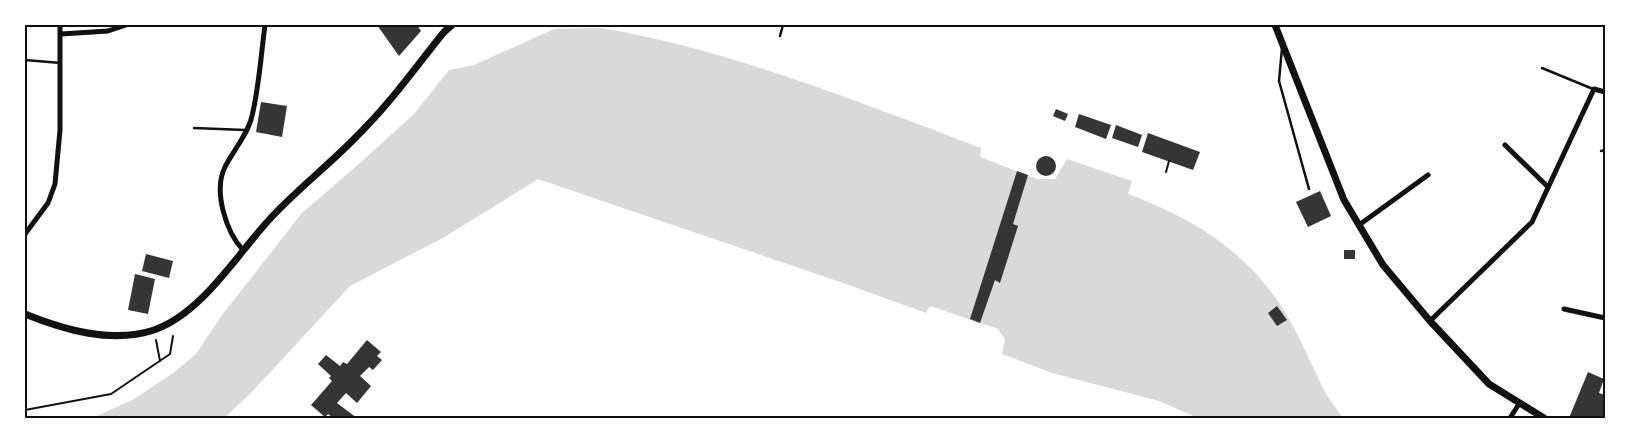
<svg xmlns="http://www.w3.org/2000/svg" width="1630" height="443" font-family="'Roboto Serif',serif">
<rect width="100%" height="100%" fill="#fff"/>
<path fill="#d9d9d9" d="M601 28C728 49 861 103 981 148L980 157 1037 179H1055L1067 159 1132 181 1128 194C1193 218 1250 253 1286 314 1301 338 1311 365 1324 390 1329 400 1337 409 1343 418H1198L1159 401 1052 373 1002 354 1005 339 998 329 930 306 926 313 843 283 538 179 443 238 350 286 250 394 224 418H92L134 399 173 373 196 354 222 315 302 213 361 162 414 114 449 70 474 65 554 29Z"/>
<g fill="#353535">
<polygon points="377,25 417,25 421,31 399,56"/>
<polygon points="261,102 287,106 282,137 256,132"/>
<polygon points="1056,109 1068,114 1065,121 1053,116"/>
<polygon points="1079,114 1111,125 1106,139 1075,127"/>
<polygon points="1116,125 1142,135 1138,147 1112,138"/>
<polygon points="1148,133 1200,152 1193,170 1142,152"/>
<circle cx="1046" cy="166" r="10"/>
<polygon points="1017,171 1028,175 1013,224 1018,226 1000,283 995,280 980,323 970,319"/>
<polygon points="1320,191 1331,216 1308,227 1296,202"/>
<rect x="1344" y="250" width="11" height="9"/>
<polygon points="146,254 173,261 169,278 142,271"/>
<polygon points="135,274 155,279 148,314 128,310"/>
<polygon points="1277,306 1287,320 1277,326 1268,313"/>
<polygon points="367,340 381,352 377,356 382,360 373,370 369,367 360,376 371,386 357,403 346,393 337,403 357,418 333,418 328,414 325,417 311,405 332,381 329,378 331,376 318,364 326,355 340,366 343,362 347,364"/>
<polygon points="1588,372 1604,379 1599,393 1605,395 1605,418 1569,418"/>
</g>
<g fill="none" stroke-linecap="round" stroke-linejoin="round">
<g stroke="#111" stroke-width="2">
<polyline points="1166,172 1169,161"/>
<polyline points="156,340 160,361"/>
<polyline points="25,410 111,394 170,354 173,336"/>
</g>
<g stroke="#111" stroke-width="2.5">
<polyline points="780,36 783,25"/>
<polyline points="1282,48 1279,81 1309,189"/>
<polyline points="25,60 61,63"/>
<polyline points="1542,68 1593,89"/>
<polyline points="194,128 245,130"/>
<polyline points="1601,151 1605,150"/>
</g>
<g stroke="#111" stroke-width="5">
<polyline points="61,34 108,31 126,25"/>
<polyline points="1505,145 1548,187"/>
<polyline points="1359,225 1428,175"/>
<polyline points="25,234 48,203 55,184 60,130 60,25"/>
<path d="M243 250C226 232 213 191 225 167 233 151 248 134 252 116 259 87 261 55 265 25"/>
<polyline points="1564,309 1605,318"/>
<polyline points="1430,321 1532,222 1594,89 1605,92"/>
<polyline points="1510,418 1519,404"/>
</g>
<g stroke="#111" stroke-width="7">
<polyline points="1275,25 1344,200 1383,265 1430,321 1489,384 1544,418"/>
<path d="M25 314C64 330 112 344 154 330 201 314 236 256 268 221 295 191 328 166 356 137 389 105 415 68 444 32L452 25"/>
</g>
</g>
<rect width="1630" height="443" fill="none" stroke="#ffffff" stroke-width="52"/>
<rect x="26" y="26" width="1578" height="391" fill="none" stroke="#111" stroke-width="2"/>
</svg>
